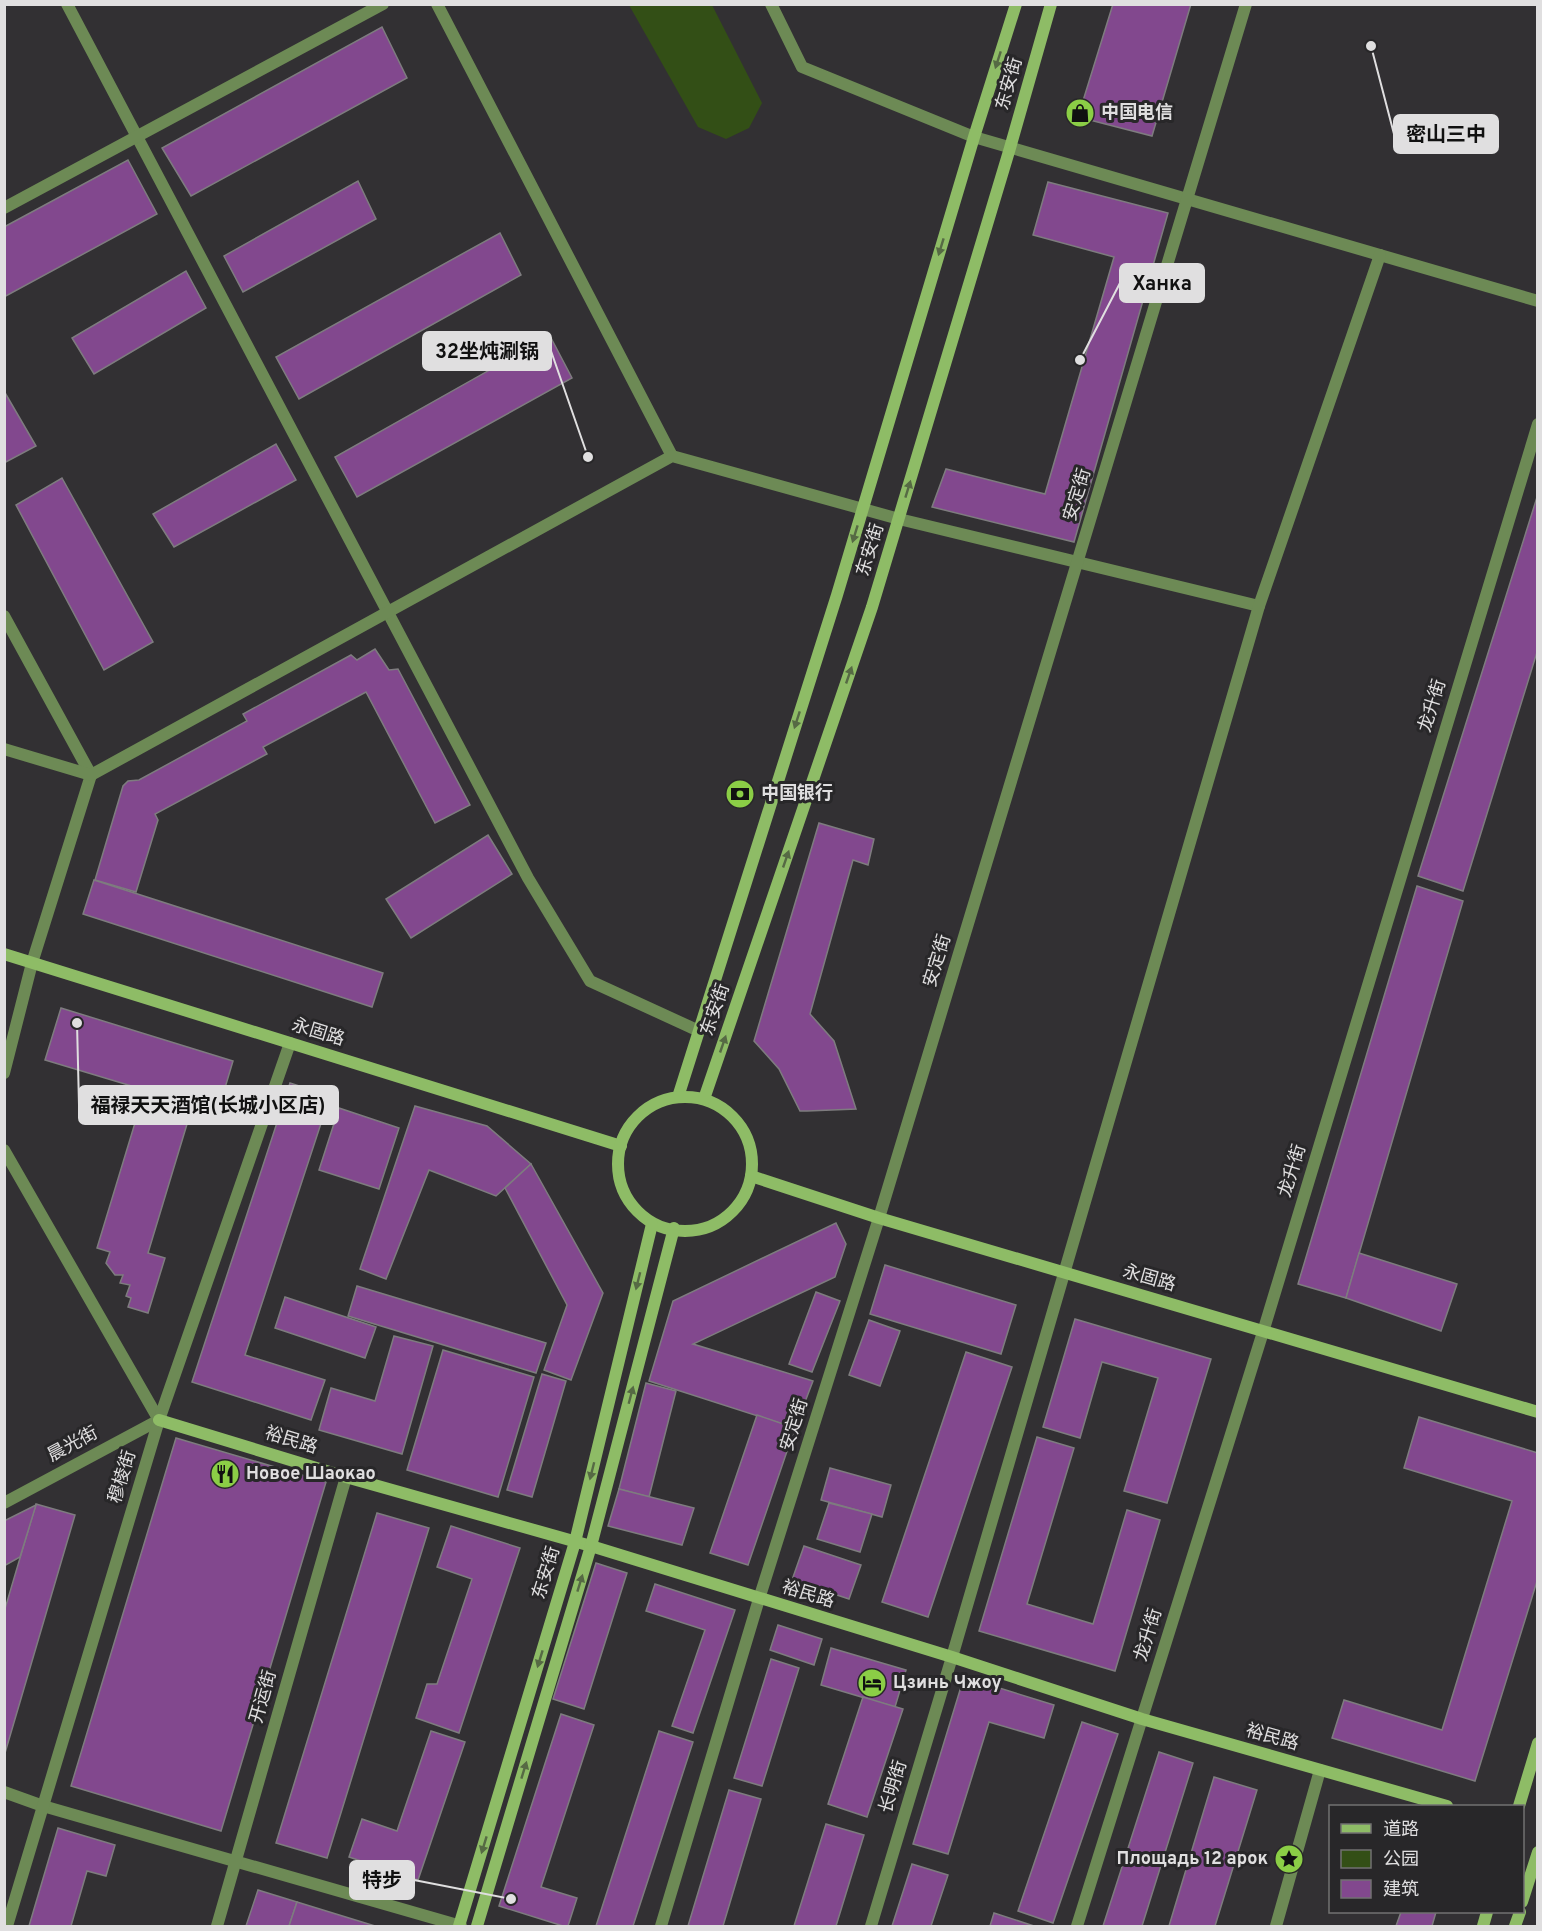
<svg xmlns="http://www.w3.org/2000/svg" width="1542" height="1931" font-family="Overpass,'Noto Sans SC',sans-serif">
<rect width="100%" height="100%" fill="#323033"/>
<polygon fill="#334f16" points="629,5 712,5 762,103 749,128 726,139 698,127"/>
<g fill="#82488e" stroke="#7e7c7f" stroke-width="1.5">
<polygon points="1113,4 1191,4 1152,136 1078,117"/>
<polygon points="382,27 407,78 191,196 162,148"/>
<polygon points="128,160 157,214 4,297 4,227"/>
<polygon points="358,181 376,219 243,292 224,256"/>
<polygon points="1048,182 1168,213 1074,542 932,507 946,469 1045,494 1114,257 1033,235"/>
<polygon points="500,233 521,275 299,399 276,357"/>
<polygon points="186,271 206,308 94,374 72,338"/>
<polygon points="550,336 572,378 357,497 335,457"/>
<polygon points="4,391 36,446 4,463"/>
<polygon points="276,444 296,480 174,547 153,514"/>
<polygon points="62,478 153,642 104,670 16,505"/>
<polygon points="1538,494 1538,649 1463,891 1418,876"/>
<polygon points="375,649 389,670 398,669 470,805 435,823 366,692 263,747 267,754 155,814 158,820 136,892 95,880 123,786 128,781 139,780 247,721 243,714 351,655 357,660"/>
<polygon points="819,823 874,839 868,865 853,860 810,1014 834,1041 856,1109 807,1111 800,1111 779,1069 754,1041"/>
<polygon points="488,835 512,874 411,938 386,899"/>
<polygon points="94,880 383,973 372,1007 83,914"/>
<polygon points="1417,886 1463,901 1346,1298 1298,1284"/>
<polygon points="61,1008 233,1061 216,1118 191,1111 148,1253 165,1258 148,1313 128,1307 131,1298 126,1296 130,1285 120,1283 123,1275 115,1275 106,1263 110,1252 97,1248 145,1090 45,1060"/>
<polygon points="290,1083 330,1096 245,1355 325,1380 311,1420 192,1382"/>
<polygon points="415,1106 487,1126 531,1164 496,1196 429,1170 386,1279 360,1269"/>
<polygon points="339,1108 399,1128 379,1189 319,1170"/>
<polygon points="531,1164 603,1293 571,1380 544,1370 567,1305 505,1188"/>
<polygon points="836,1223 846,1244 835,1277 693,1344 813,1381 795,1428 649,1381 673,1301"/>
<polygon points="1359,1253 1457,1284 1441,1331 1346,1298"/>
<polygon points="885,1265 1016,1305 1001,1354 870,1314"/>
<polygon points="357,1286 546,1343 536,1373 348,1316"/>
<polygon points="816,1292 840,1301 812,1372 789,1364"/>
<polygon points="285,1297 376,1327 365,1358 275,1328"/>
<polygon points="1075,1319 1211,1359 1167,1503 1124,1491 1158,1378 1102,1362 1080,1438 1043,1427"/>
<polygon points="869,1320 900,1331 880,1386 849,1375"/>
<polygon points="394,1336 433,1346 402,1454 319,1430 331,1388 375,1401"/>
<polygon points="443,1350 534,1377 498,1497 407,1470"/>
<polygon points="966,1352 1012,1367 928,1617 882,1602"/>
<polygon points="542,1374 566,1381 532,1497 507,1490"/>
<polygon points="646,1383 676,1391 649,1497 619,1489"/>
<polygon points="757,1415 795,1428 748,1565 710,1553"/>
<polygon points="1419,1417 1538,1453 1538,1578 1475,1781 1332,1738 1344,1700 1442,1730 1512,1501 1404,1468"/>
<polygon points="1037,1437 1074,1448 1027,1604 1093,1624 1127,1510 1160,1520 1115,1671 979,1631"/>
<polygon points="176,1438 326,1482 221,1831 71,1786"/>
<polygon points="830,1468 891,1485 882,1517 821,1500"/>
<polygon points="619,1489 694,1508 682,1545 608,1526"/>
<polygon points="829,1503 872,1514 860,1552 817,1539"/>
<polygon points="36,1504 75,1515 5,1753 4,1612"/>
<polygon points="36,1505 20,1557 4,1566 4,1521"/>
<polygon points="377,1513 429,1528 327,1858 276,1843"/>
<polygon points="451,1526 520,1548 459,1733 416,1718 427,1684 437,1684 472,1579 437,1567"/>
<polygon points="804,1546 861,1565 849,1599 792,1580"/>
<polygon points="596,1563 627,1573 584,1709 553,1699"/>
<polygon points="655,1584 735,1610 693,1733 672,1726 705,1630 646,1611"/>
<polygon points="778,1625 822,1639 814,1665 770,1650"/>
<polygon points="831,1648 906,1670 895,1707 821,1685"/>
<polygon points="771,1659 799,1668 762,1786 734,1778"/>
<polygon points="964,1677 1054,1705 1044,1738 989,1722 948,1854 913,1844"/>
<polygon points="863,1697 903,1709 867,1817 828,1804"/>
<polygon points="561,1714 594,1725 541,1887 577,1898 568,1926 563,1926 499,1906"/>
<polygon points="1082,1722 1118,1734 1053,1923 1018,1911"/>
<polygon points="431,1731 465,1742 418,1880 349,1857 362,1819 397,1831"/>
<polygon points="659,1731 693,1742 633,1926 596,1926"/>
<polygon points="1159,1752 1193,1763 1142,1926 1103,1926"/>
<polygon points="1214,1777 1257,1790 1215,1926 1169,1926"/>
<polygon points="729,1790 761,1799 723,1926 688,1926"/>
<polygon points="826,1824 864,1835 836,1926 794,1926"/>
<polygon points="58,1828 115,1845 106,1876 87,1871 71,1926 29,1926"/>
<polygon points="912,1864 948,1875 931,1926 892,1926"/>
<polygon points="258,1890 297,1902 289,1926 246,1926"/>
<polygon points="297,1902 375,1926 289,1926"/>
<polygon points="1401,1912 1436,1912 1432,1926 1396,1926"/>
<polygon points="994,1913 1034,1926 990,1926"/>
</g>
<g fill="none" stroke-linecap="round" stroke-linejoin="round">
<g stroke="#6d8a55" stroke-width="12">
<polyline points="67,4 528,878 590,981 699,1031"/>
<polyline points="437,4 672,456"/>
<polyline points="771,4 802,67 974,137 1538,301"/>
<polyline points="4,208 383,4"/>
<polyline points="4,616 91,775 32,963 4,1073"/>
<polyline points="4,749 91,775 672,456 899,519 1259,606"/>
<polyline points="4,1150 159,1420 4,1503"/>
<polyline points="4,1792 43,1806 461,1926"/>
<polyline points="7,1926 159,1420 290,1043"/>
<polyline points="217,1926 346,1477"/>
<polyline points="661,1926 759,1599 879,1218 1246,4"/>
<polyline points="871,1926 952,1657 1259,606 1380,255"/>
<polyline points="1077,1926 1263,1332 1538,424"/>
<polyline points="1276,1926 1320,1770"/>
</g>
<g stroke="#8ebc66" stroke-width="12">
<polyline points="4,954 621,1146"/>
<polyline points="678,1097 837,595 974,137 1016,4"/>
<circle cx="685" cy="1164" r="67"/>
<polyline points="704,1099 872,607 1010,148 1051,4"/>
<polyline points="751,1176 879,1218 1538,1412"/>
<polyline points="159,1420 346,1477 591,1546 952,1657 1142,1719 1447,1806"/>
<polyline points="1519,1806 1538,1743"/>
<polyline points="1522,1902 1538,1852"/>
<polyline points="459,1926 575,1542 652,1224"/>
<polyline points="477,1926 591,1546 674,1228"/>
<polyline points="1483,1926 1487,1912"/>
<polyline points="1515,1926 1520,1912"/>
</g>
</g>
<defs><path id="oneway-solid" d="M-6-.8H1V-3.2L6.5 0L1 3.2V.8H-6Z" transform="scale(1.5)"/></defs>
<g fill="#566a44">
<use href="#oneway-solid" transform="translate(998 60) rotate(108)"/>
<use href="#oneway-solid" transform="translate(941 247) rotate(107)"/>
<use href="#oneway-solid" transform="translate(908 489) rotate(-73)"/>
<use href="#oneway-solid" transform="translate(855 534) rotate(107)"/>
<use href="#oneway-solid" transform="translate(849 675) rotate(-71)"/>
<use href="#oneway-solid" transform="translate(797 720) rotate(108)"/>
<use href="#oneway-solid" transform="translate(786 859) rotate(-71)"/>
<use href="#oneway-solid" transform="translate(723 1044) rotate(-71)"/>
<use href="#oneway-solid" transform="translate(638 1281) rotate(104)"/>
<use href="#oneway-solid" transform="translate(631 1395) rotate(-75)"/>
<use href="#oneway-solid" transform="translate(592 1471) rotate(104)"/>
<use href="#oneway-solid" transform="translate(580 1583) rotate(-73)"/>
<use href="#oneway-solid" transform="translate(540 1659) rotate(107)"/>
<use href="#oneway-solid" transform="translate(524 1770) rotate(-73)"/>
<use href="#oneway-solid" transform="translate(484 1845) rotate(107)"/>
</g>
<defs>
<g id="shop-disc" transform="scale(1.5)"><circle r="9.5" fill="#8bce46" stroke="#282729"/><path d="M-5-2.5h2.3a2.7 3.5 0 0 1 5.4 0H5L5.5 6h-11ZM-1.5-2.5h3a1.5 2.3 0 0 0-3 0Z" fill="#111"/></g>
<g id="bank-disc" transform="scale(1.5)"><circle r="9.5" fill="#8bce46" stroke="#282729"/><path d="M-6-4H6V4H-6ZM0-2.3a2.3 2.3 0 1 0 0 4.6a2.3 2.3 0 1 0 0-4.6Z" fill="#111"/></g>
<g id="restaurant-disc" transform="scale(1.5)"><circle r="9.5" fill="#8bce46" stroke="#282729"/><path d="M-5-6h1v4h1v-4h1v4h1v-4h1v5L-1.5 .5V6h-2V.5L-5-1ZM5-6V6H3V1.5H1.5Q1.5-4 5-6Z" fill="#111"/></g>
<g id="hotel-disc" transform="scale(1.5)"><circle r="9.5" fill="#8bce46" stroke="#282729"/><path d="M-6-4.5h1.5V1H6V5H4.5V3h-9V5H-6ZM-4 0a1.8 1.8 0 1 1 3.6 0ZM.5 0V-2.5h3Q6-2.5 6 0Z" fill="#111"/></g>
<g id="sight-disc" transform="scale(1.5)"><circle r="9.5" fill="#8bce46" stroke="#282729"/><path d="M0-6L1.8-2.2L6-1.7L2.9 1.2L3.7 5.4L0 3.3L-3.7 5.4L-2.9 1.2L-6-1.7L-1.8-2.2Z" fill="#111"/></g>
</defs>
<g fill-rule="evenodd">
<use href="#shop-disc" x="1080" y="113"/>
<use href="#bank-disc" x="740" y="794"/>
<use href="#restaurant-disc" x="225" y="1474"/>
<use href="#hotel-disc" x="872" y="1683"/>
<use href="#sight-disc" x="1289" y="1859"/>
</g>
<g text-anchor="middle" dominant-baseline="central" stroke-width="6" stroke-linejoin="round" paint-order="stroke">
<g font-size="18" fill="#e0dfe0" stroke="#282729">
<text transform="translate(1010 84) rotate(-74)">东安街</text>
<text transform="translate(1078 495) rotate(-73)">安定街</text>
<text transform="translate(871 550) rotate(-73)">东安街</text>
<text transform="translate(1433 706) rotate(-73)">龙升街</text>
<text transform="translate(938 961) rotate(-73)">安定街</text>
<text transform="translate(716 1010) rotate(-71)">东安街</text>
<text transform="translate(318 1033) rotate(17)">永固路</text>
<text transform="translate(1293 1171) rotate(-73)">龙升街</text>
<text transform="translate(1149 1279) rotate(16)">永固路</text>
<text transform="translate(795 1425) rotate(-73)">安定街</text>
<text transform="translate(291 1441) rotate(17)">裕民路</text>
<text transform="translate(73 1445) rotate(-28)">晨光街</text>
<text transform="translate(123 1477) rotate(-73)">穆棱街</text>
<text transform="translate(547 1573) rotate(-73)">东安街</text>
<text transform="translate(808 1595) rotate(17)">裕民路</text>
<text transform="translate(1149 1635) rotate(-73)">龙升街</text>
<text transform="translate(264 1697) rotate(-74)">开运街</text>
<text transform="translate(1272 1738) rotate(16)">裕民路</text>
<text transform="translate(894 1787) rotate(-73)">长明街</text>
</g>
<g font-size="18" font-weight="bold" fill="#e0dfe0" stroke="#282729" text-anchor="start">
<text x="1101" y="113">中国电信</text>
<text x="761" y="794">中国银行</text>
<text x="246" y="1474">Новое Шаокао</text>
<text x="893" y="1683">Цзинь Чжоу</text>
<text x="1268" y="1859" text-anchor="end">Площадь 12 арок</text>
</g>
</g>
<path fill="none" stroke="#e0dfe0" stroke-width="2" d="M1371 46L1394 134M1080 360L1120 283M588 457L551 351M77 1023L79 1105M511 1899L414 1880"/>
<g fill="#e0dfe0" stroke="#282729" stroke-width="2">
<circle cx="1371" cy="46" r="6"/>
<circle cx="1080" cy="360" r="6"/>
<circle cx="588" cy="457" r="6"/>
<circle cx="77" cy="1023" r="6"/>
<circle cx="511" cy="1899" r="6"/>
</g>
<g fill="#e0dfe0" stroke="#e0dfe0" stroke-width="2">
<rect x="1394" y="115" width="104" height="38" rx="6"/>
<rect x="1120" y="264" width="84" height="38" rx="6"/>
<rect x="423" y="332" width="128" height="38" rx="6"/>
<rect x="79" y="1086" width="259" height="38" rx="6"/>
<rect x="350" y="1861" width="64" height="38" rx="6"/>
</g>
<g font-size="20" text-anchor="middle" font-weight="bold" fill="#111">
<text x="1446" y="141">密山三中</text>
<text x="1162" y="290">Ханка</text>
<text x="487" y="358">32坐炖涮锅</text>
<text x="208" y="1112">福禄天天酒馆(长城小区店)</text>
<text x="382" y="1887">特步</text>
</g>
<rect width="1542" height="1931" fill="none" stroke="#e0dfe0" stroke-width="12"/>
<rect x="1329" y="1805" width="195" height="108" fill="#282729" stroke="#727172" stroke-width="1.5"/>
<rect x="1341" y="1824" width="30" height="9" fill="#8ebc66" stroke="#727172" stroke-width="1.5"/>
<text x="1383" y="1835" font-size="18" fill="#e0dfe0">道路</text>
<rect x="1341" y="1850" width="30" height="18" fill="#334f16" stroke="#727172" stroke-width="1.5"/>
<text x="1383" y="1865" font-size="18" fill="#e0dfe0">公园</text>
<rect x="1341" y="1880" width="30" height="18" fill="#82488e" stroke="#727172" stroke-width="1.5"/>
<text x="1383" y="1895" font-size="18" fill="#e0dfe0">建筑</text>
</svg>
